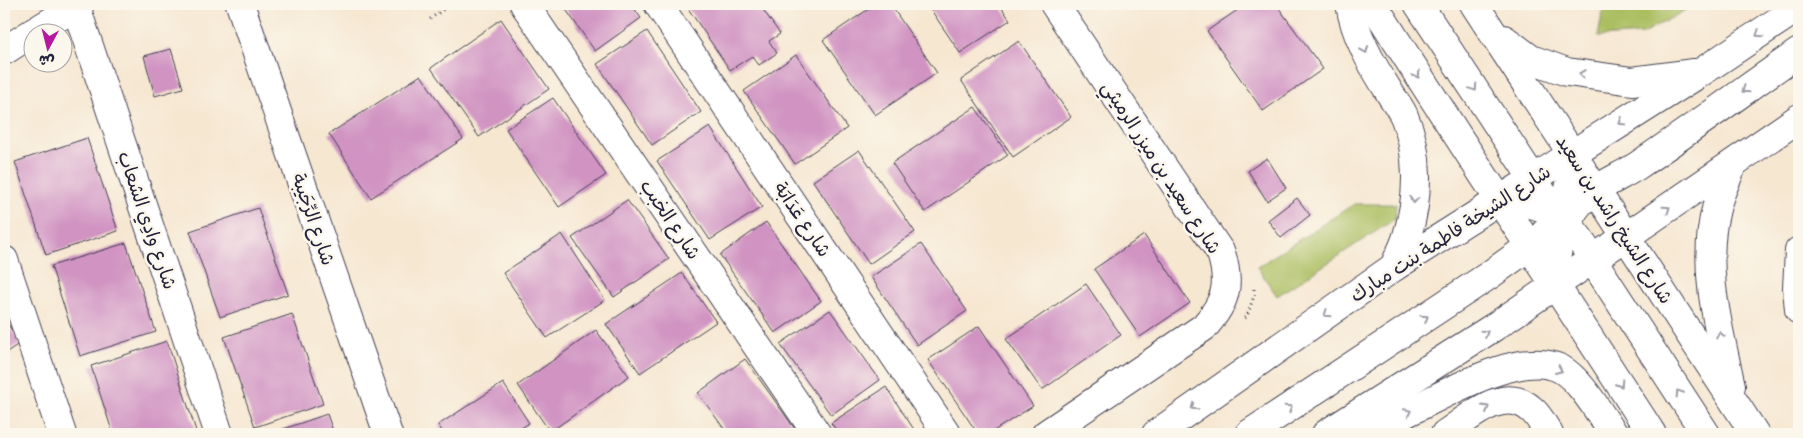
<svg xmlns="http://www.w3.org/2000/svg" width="1803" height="438" font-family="'Patrick Hand','Playpen Sans Arabic',sans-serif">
<rect width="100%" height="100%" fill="#fbf7ec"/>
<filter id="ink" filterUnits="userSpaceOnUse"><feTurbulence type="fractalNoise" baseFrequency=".02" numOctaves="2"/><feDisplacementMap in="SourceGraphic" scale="10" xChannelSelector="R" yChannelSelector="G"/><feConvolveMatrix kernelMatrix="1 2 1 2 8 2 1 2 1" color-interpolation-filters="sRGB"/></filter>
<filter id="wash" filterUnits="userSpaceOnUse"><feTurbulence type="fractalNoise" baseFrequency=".0096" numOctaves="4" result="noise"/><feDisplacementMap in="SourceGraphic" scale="20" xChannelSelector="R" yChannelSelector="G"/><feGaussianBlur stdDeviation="1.12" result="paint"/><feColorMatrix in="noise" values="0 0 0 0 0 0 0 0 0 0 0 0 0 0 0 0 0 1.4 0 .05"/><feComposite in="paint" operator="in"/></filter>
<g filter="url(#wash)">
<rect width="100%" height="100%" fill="#f6e7d1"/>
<g fill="#abbe61" stroke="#66704e">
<polygon points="1604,4 1696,4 1643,34 1598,37"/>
<polygon points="1354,204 1396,204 1395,219 1277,296 1257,267"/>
</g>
<g id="blocks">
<g fill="#d093c2">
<polygon points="562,4 631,4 641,18 595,51"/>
<polygon points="685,4 759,4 780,34 769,41 777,53 759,65 752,56 730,70"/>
<polygon points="876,4 890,4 937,73 875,115 823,40"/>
<polygon points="927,4 999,4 1010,20 960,53"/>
<polygon points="1246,4 1276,4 1323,69 1263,111 1207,31"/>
<polygon points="501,19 549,89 479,137 431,68"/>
<polygon points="647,31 701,112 652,145 597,64"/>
<polygon points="1019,41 1071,117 1013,157 961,80"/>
<polygon points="171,49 183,88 155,96 144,56"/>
<polygon points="796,55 847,128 795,164 744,91"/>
<polygon points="421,75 463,139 371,198 329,134"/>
<polygon points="553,98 606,175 559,207 506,129"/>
<polygon points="975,107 1008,155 925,212 892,163"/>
<polygon points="710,127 762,207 710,240 657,161"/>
<polygon points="87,138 118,231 46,255 15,162"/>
<polygon points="859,150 915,232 869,264 813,181"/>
<polygon points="1267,158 1286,188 1267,201 1248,171"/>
<polygon points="1297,198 1310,215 1281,238 1268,220"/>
<polygon points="627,200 669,259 614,297 572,238"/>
<polygon points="258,208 288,294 220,317 190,231"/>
<polygon points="766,222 821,301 775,333 720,255"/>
<polygon points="562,234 605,300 547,338 503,273"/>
<polygon points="1144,235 1190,303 1140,337 1094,269"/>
<polygon points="126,243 156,332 80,356 51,266"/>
<polygon points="921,244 967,311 917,345 871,277"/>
<polygon points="682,273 716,322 640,373 606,324"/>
<polygon points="1086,284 1121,335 1042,390 1006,339"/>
<polygon points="830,310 880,380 831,415 780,344"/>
<polygon points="292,314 323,404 255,427 224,337"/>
<polygon points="4,318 20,343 4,354"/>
<polygon points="979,326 1033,406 989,434 978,434 928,360"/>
<polygon points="596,330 629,376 550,432 518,385"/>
<polygon points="167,341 197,434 113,434 91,366"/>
<polygon points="745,359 795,429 788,434 728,434 698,393"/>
<polygon points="503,383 529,423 512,434 444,434 438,425"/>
<polygon points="886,387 917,434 839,434 831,423"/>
<polygon points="327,414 334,434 269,434"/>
</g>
</g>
</g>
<g filter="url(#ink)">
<use href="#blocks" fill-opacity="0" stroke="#424052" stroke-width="1"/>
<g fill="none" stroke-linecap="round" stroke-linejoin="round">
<g stroke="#424052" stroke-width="30">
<g id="minor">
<polyline points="240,4 388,434"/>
<polyline points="524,4 817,434"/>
<polyline points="658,4 947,434"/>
<polyline points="76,7 219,434"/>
<polyline points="34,32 80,4"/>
<polyline points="4,51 32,33"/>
<polyline points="1799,251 1797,288 1799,310"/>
<polyline points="4,260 62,434"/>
<path d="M1046 434 1204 327C1226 302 1231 285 1221 253L1054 4"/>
<path d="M1445 434C1468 419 1503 384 1531 409 1539 415 1544 426 1549 434"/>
</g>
</g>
<g stroke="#424052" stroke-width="30">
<g id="major">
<path d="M1350 4C1355 36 1371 63 1388 90 1393 99 1400 107 1404 116 1420 153 1419 198 1407 236 1404 247 1398 257 1394 267"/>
<path d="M1373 4C1464 148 1559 290 1652 434"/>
<polyline points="1418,4 1543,194"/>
<polyline points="1474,4 1755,434"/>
<polyline points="1504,39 1531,59 1567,72 1632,81 1694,73"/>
<path d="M1499 200C1545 200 1571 219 1592 259L1706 434"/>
<path d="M1555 285C1554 257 1559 232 1575 209 1589 189 1617 179 1637 166 1692 129 1745 90 1799 52"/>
<path d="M1731 386C1719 329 1701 267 1716 209 1719 194 1727 180 1732 166"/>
<polyline points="1156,434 1394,267 1700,73 1799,7"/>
<polyline points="1249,434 1488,276 1541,238 1558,216 1567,199 1573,169 1572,154"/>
<polyline points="1326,434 1494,327 1799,118"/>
<path d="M1345 434C1364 429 1383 424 1400 416 1439 398 1519 347 1561 369 1582 381 1600 415 1614 434"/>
</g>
</g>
<g stroke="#424052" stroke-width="3" stroke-dasharray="1 4" stroke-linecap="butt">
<polyline points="430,19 451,4"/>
<polyline points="1245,318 1247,316 1254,296 1254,289"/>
</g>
<use href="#minor" stroke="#fff" stroke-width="28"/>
<use href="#major" stroke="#fff" stroke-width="28"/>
</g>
<defs><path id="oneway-chevron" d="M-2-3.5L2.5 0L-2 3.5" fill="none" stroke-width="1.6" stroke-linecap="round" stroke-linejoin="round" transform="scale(1.25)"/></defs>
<g stroke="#9c9ca7">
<use href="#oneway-chevron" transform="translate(1759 34) rotate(146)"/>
<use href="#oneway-chevron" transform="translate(1365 50) rotate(67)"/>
<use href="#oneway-chevron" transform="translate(1582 74) rotate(-173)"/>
<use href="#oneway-chevron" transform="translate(1417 75) rotate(58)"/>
<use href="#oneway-chevron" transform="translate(1474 88) rotate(56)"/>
<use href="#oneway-chevron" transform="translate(1745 90) rotate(145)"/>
<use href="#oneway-chevron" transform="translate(1622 122) rotate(148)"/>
<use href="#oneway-chevron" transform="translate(1414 200) rotate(95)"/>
<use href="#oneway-chevron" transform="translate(1667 209) rotate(-34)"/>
<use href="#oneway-chevron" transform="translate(1327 314) rotate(145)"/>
<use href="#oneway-chevron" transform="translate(1425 318) rotate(-33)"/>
<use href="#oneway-chevron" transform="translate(1485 333) rotate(-33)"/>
<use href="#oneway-chevron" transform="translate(1720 335) rotate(-102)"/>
<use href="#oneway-chevron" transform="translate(1559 370) rotate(24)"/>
<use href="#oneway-chevron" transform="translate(1620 384) rotate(57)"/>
<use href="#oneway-chevron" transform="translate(1679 393) rotate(-123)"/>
<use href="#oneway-chevron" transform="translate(1194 407) rotate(145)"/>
<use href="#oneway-chevron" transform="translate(1289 408) rotate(-33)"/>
<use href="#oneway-chevron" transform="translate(1486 408) rotate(-30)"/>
<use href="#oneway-chevron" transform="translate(1408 412) rotate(-26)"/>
</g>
</g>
<g text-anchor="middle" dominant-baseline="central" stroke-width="5" stroke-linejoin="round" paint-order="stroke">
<g font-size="19" fill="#22223b" stroke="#fbf7ec">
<text transform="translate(1162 167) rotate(57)">شارع سعيد بن ميزر الرميثي</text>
<text transform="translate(314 219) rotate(71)">شارع الرِّجَيبة</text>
<text transform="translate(671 219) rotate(56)">شارع الخبب</text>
<text transform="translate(803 219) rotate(56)">شارع عَدَابَة</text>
<text transform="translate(1615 219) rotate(57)">شارع الشيخ راشد بن سعيد</text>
<text transform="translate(148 220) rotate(71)">شارع وادِي الشعاب</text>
<text transform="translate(1450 233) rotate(-33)">شارع الشيخة فاطمة بنت مبارك</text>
</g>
</g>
<rect width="1803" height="438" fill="none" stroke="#fbf7ec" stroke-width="20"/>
<g transform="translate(48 48) rotate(187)"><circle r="24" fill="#fbf7ec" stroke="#a4a2a5"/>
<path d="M0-4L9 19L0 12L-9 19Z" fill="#b5179e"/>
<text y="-8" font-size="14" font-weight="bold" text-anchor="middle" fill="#22223b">ش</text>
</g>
</svg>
